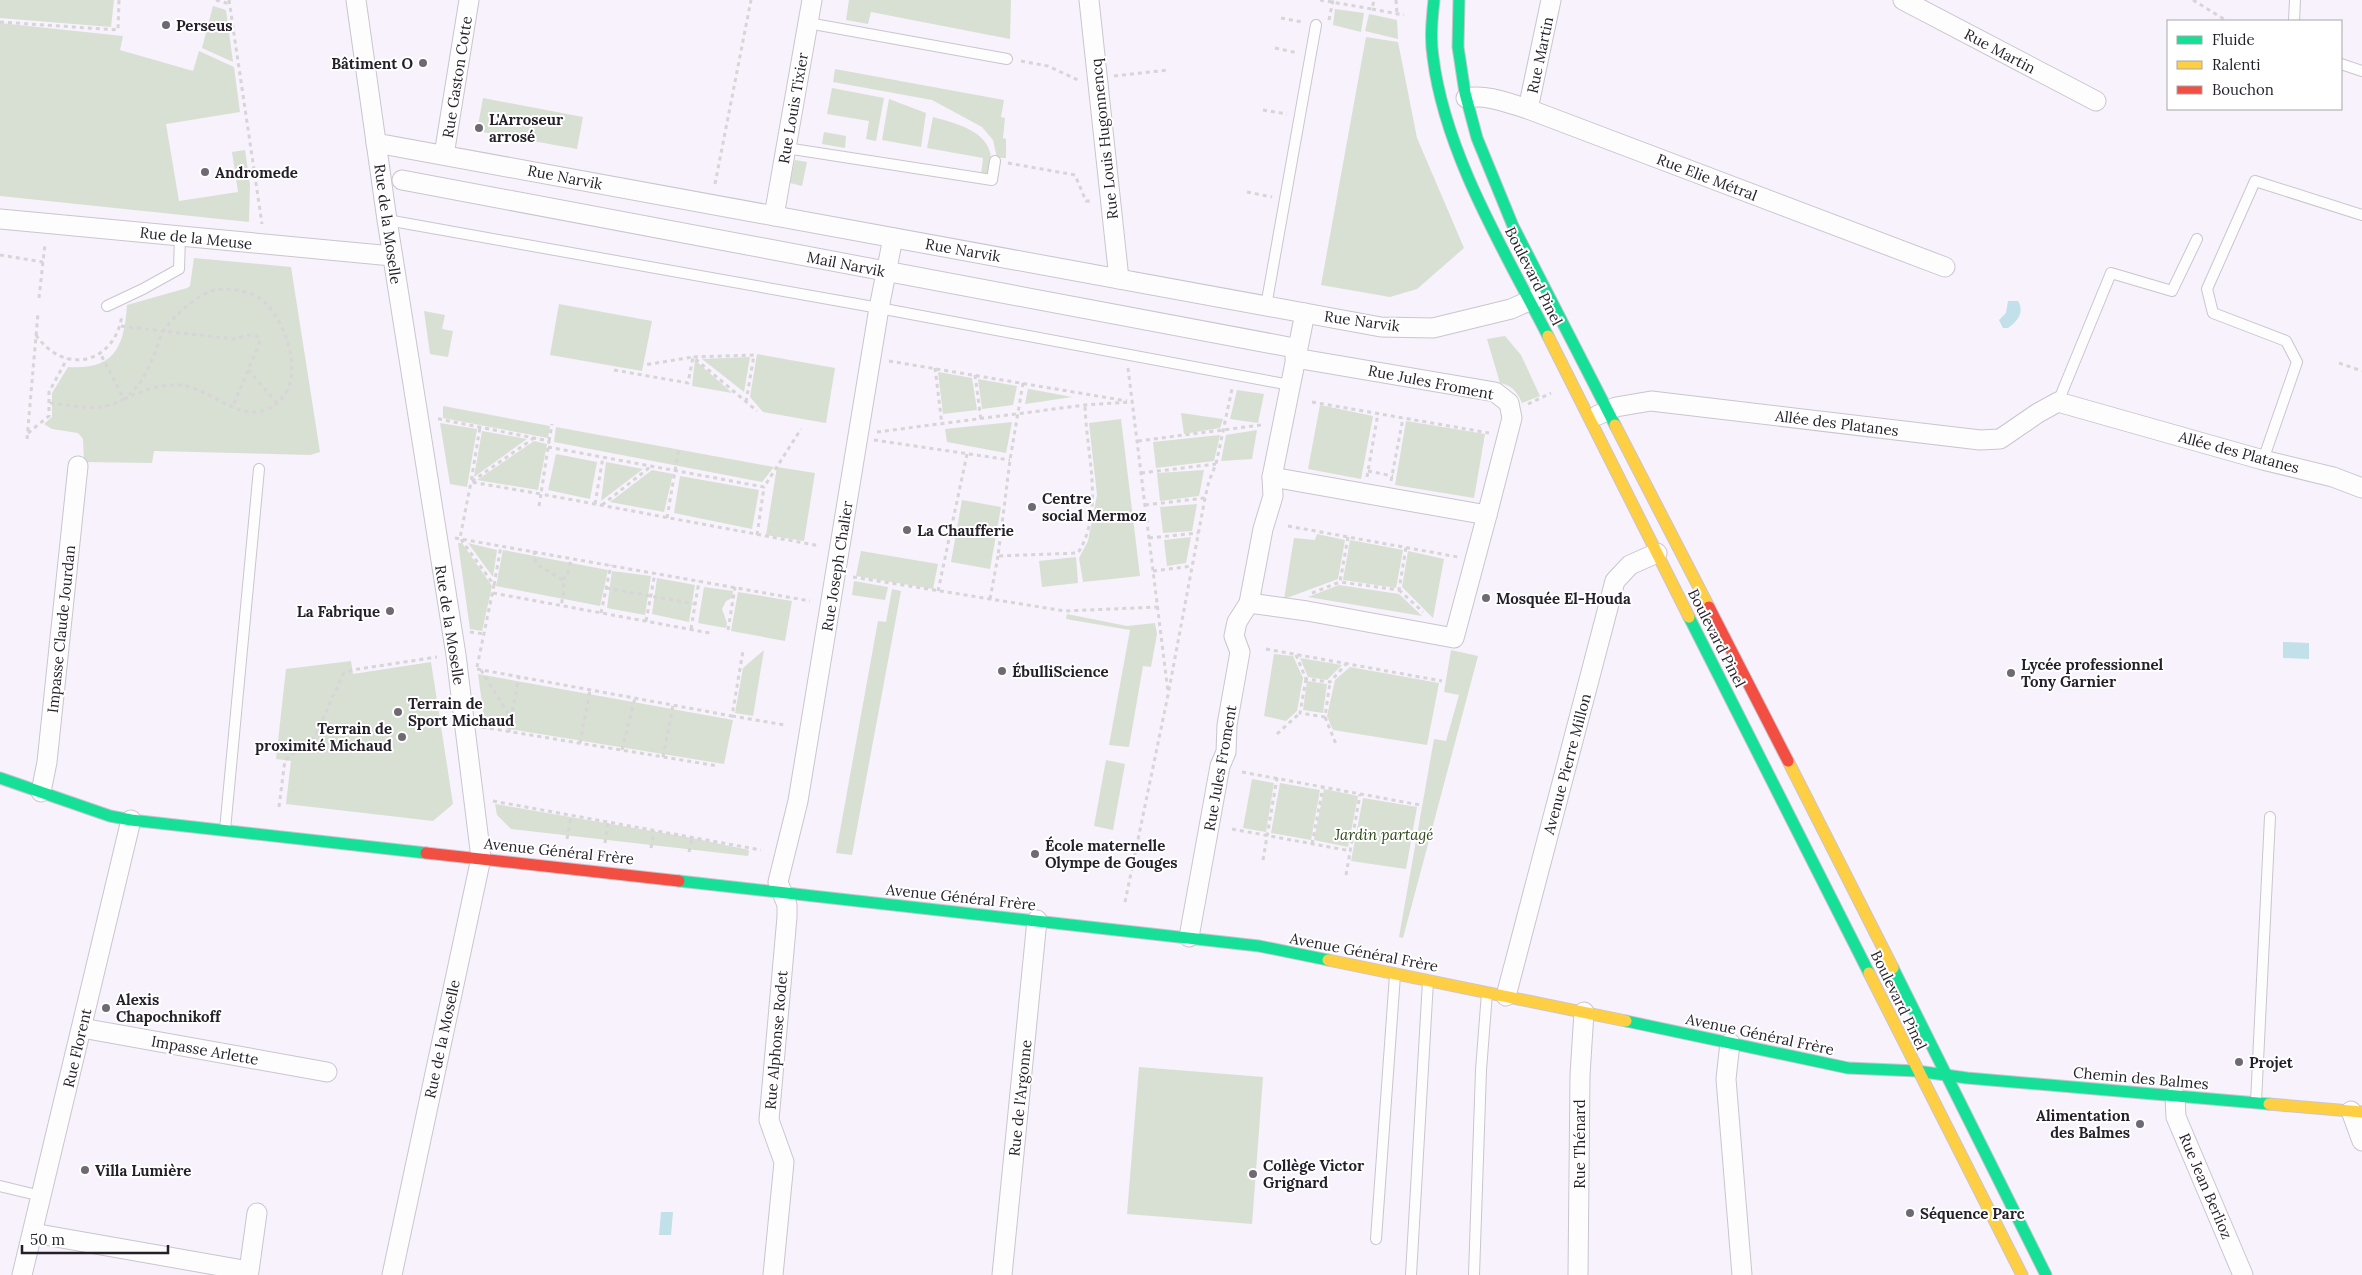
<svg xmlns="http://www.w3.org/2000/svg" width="2362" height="1275" font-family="Lora,serif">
<rect width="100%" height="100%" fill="#f7f2fb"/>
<g fill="#d8e0d3">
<polygon points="0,0 114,0 111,27 0,18"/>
<polygon points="849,0 1011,0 1010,39 871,12 868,24 846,20"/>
<polygon points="213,6 226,10 233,62 202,48"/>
<polygon points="1335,9 1364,13 1361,32 1333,25"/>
<polygon points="1369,14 1397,20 1398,39 1365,31"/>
<polygon points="0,23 123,36 120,50 193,71 199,51 234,67 240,112 166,124 179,201 238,192 232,152 245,150 250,185 249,222 0,196"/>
<polygon points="1366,37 1398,42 1417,138 1464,248 1417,289 1390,297 1321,285"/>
<polygon points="835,69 1004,100 1001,117 1005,118 1003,138 1006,139 1006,158 997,158 993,140 982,127 932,100 833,82"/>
<polygon points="832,88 884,98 876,141 866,139 869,121 827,114"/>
<polygon points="483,98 583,117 577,149 477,131"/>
<polygon points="889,99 926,113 921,147 882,140"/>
<path d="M933 117C954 123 988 130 991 157 992 163 989 170 988 176L981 175 983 158 927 148Z"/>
<polygon points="824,132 846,136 845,148 822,144"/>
<polygon points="795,160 807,162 802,186 790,183"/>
<path d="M194 258 291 267 320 452 310 455 154 451 152 463 84 462 83 439 78 433 52 429 44 424 52 417V393L68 367C115 370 124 347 127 305L187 288 190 286Z"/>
<polygon points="559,304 652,321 642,371 550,355"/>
<polygon points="424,311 445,315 442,329 453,331 448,357 430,354"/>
<path d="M1505 336 1521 355 1540 396 1522 403C1517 392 1513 386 1500 383L1487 339Z"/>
<polygon points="757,354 835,368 826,423 763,412 750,397"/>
<polygon points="750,357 744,392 702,359"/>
<polygon points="695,360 732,393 692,386"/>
<polygon points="938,372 972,378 977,410 943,414"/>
<polygon points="978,379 1017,386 1013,405 982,409"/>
<polygon points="1028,389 1029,389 1072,397 1025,404"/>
<polygon points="1237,390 1264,394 1258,423 1230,419"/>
<polygon points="1320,405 1373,416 1361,479 1308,469"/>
<polygon points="443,406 550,426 548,438 443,418"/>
<polygon points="1181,413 1223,419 1220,428 1184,434"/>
<polygon points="1121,419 1140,576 1083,582 1079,558 1088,541 1097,495 1089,423"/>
<polygon points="1406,421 1485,434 1474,498 1395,485"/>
<polygon points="1012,422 1006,453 947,442 945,429"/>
<polygon points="440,423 477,429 467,487 450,484"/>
<polygon points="556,427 774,467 762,482 554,442"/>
<polygon points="1257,430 1252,459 1221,461 1226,435"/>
<polygon points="482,431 527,439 474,477"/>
<polygon points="1220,435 1214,461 1156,468 1153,442"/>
<polygon points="534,441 547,444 538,490 477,480"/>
<polygon points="556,454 597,462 590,499 548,490"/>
<polygon points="606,462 643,469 601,501"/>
<polygon points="777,467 815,473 804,541 766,535"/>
<polygon points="652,470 673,474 664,512 610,502"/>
<polygon points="1204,470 1199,496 1160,501 1157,473"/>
<polygon points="680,476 759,490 752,529 674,513"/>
<polygon points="962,500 1001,507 990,569 951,562"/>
<polygon points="1197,504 1192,531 1163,533 1160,507"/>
<polygon points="1317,534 1345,540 1338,579 1284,599 1294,538 1315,540"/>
<polygon points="1191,537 1186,563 1167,566 1164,540"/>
<polygon points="1350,540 1403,550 1396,588 1343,580"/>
<polygon points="458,543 462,543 492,586 482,631 470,629"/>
<polygon points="468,543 497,550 493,577"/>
<polygon points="503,550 608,570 600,606 496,586"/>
<polygon points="861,551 938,564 933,589 856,576"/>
<polygon points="1408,551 1444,559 1433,618 1402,587"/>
<polygon points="1076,557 1078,583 1042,587 1039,561"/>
<polygon points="612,571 651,576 645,615 607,608"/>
<polygon points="657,578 695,585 689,622 652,614"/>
<polygon points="854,581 888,587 885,600 852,595"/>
<polygon points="1339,585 1399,594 1422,616 1308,597"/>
<polygon points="704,587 733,591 732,598 726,601 722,609 727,623 726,628 698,623"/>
<polygon points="892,589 901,591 852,855 836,853 878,621 886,622"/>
<polygon points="738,592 792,601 785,641 731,631"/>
<polygon points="1067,614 1127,626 1155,623 1157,634 1151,667 1143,666 1129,747 1109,745 1130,630 1066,619"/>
<polygon points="764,650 753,716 735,713 743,668"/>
<polygon points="1451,650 1478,656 1403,938 1399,937 1434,739 1446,741 1459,695 1444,692"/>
<polygon points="1274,654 1293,656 1303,678 1297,711 1286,721 1264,716"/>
<polygon points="1300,658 1342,665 1327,680 1308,677"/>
<polygon points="351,661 353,674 431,662 453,804 433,821 286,804 291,761 276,759 286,669"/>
<polygon points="1350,667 1439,683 1427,745 1333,730 1327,716 1335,680"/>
<polygon points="478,674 733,720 724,764 485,725"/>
<polygon points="1307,681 1327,684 1323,713 1303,710"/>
<polygon points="1106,760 1125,764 1113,830 1094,826"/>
<polygon points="1252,779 1274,783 1266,832 1243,828"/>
<polygon points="1280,783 1320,790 1311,840 1271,833"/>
<polygon points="1324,789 1358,796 1348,847 1314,840"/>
<polygon points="1363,798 1417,807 1406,869 1351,861"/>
<polygon points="495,804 692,838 749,850 748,856 511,829 497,815"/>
<polygon points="1139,1067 1263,1077 1252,1224 1127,1214"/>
</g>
<g fill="#c1e0ea">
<path d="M2008 301H2018C2025 312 2017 322 2008 328H2003L1999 320 2006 313Z"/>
<polygon points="2283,642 2309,643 2309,659 2283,658"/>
<polygon points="661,1212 673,1212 671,1235 659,1235"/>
</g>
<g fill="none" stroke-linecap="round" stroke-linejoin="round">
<g stroke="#cac5ce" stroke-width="12">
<g id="lane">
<polyline points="2294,21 2295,0"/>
<polyline points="808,23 1007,59"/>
<polyline points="2341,64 2362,71"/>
<polyline points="786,148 992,180 995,161"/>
<polyline points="387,220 879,308 1290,385"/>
<polyline points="107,306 143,289 179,269 180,237"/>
<polyline points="1266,306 1316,25"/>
<polyline points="2058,402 2111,273 2172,291 2197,239"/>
<polyline points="2263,460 2297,362 2286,341 2213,313 2207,289 2255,181 2362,215"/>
<polyline points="225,830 259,469"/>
<polyline points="2256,1102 2270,817"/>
<polyline points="0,1186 41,1196"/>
<polyline points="1376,1239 1395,975"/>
<polyline points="1411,1275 1428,981"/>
<polyline points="1474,1275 1481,1070 1487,993"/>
</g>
</g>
<g stroke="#cac5ce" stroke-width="21">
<g id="street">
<polyline points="356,0 387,220 456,655 481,858 392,1275"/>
<polyline points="1089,0 1119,279"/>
<polyline points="1903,0 2096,101"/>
<path d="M1466 98C1487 94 1508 103 1528 109L1945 267"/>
<polyline points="1528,109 1551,0"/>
<polyline points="376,143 1381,327 1433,328 1511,309 1540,296"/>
<polyline points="444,155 469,0"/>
<polyline points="402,180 1289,347"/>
<polyline points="774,216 812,0"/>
<polyline points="0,219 392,256"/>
<polyline points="1598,415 1616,407 1651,401 1980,440 2000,439 2038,413 2058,402 2263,460 2333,477 2362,488"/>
<polyline points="1272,477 1487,515 1512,418 1509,403 1495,392 1295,358"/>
<polyline points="1249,603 1307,611 1454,638 1487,515"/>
<polyline points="41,792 47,762 78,466"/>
<polyline points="1189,937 1220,766 1226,752 1227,725 1240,652 1234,636 1237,622 1249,603 1263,529 1273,496 1272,477 1305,313"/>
<polyline points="1506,996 1615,581 1630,565 1657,553"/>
<polyline points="82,1028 327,1072"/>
<polyline points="1730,1043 1726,1079 1742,1275"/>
<polyline points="2175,1096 2176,1117 2243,1275"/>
<polyline points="2351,1111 2362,1141"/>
<polyline points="33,1233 249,1271 257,1213"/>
<polyline points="22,1275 131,820"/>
<polyline points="773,1275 784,1162 769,1120 787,917 787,905 778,882 798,801 879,308 893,238"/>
<polyline points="1002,1275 1037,920"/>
<polyline points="1578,1275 1580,1075 1584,1012"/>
</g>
</g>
<g stroke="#cac5ce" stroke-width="13">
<g id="fast">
<path d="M1434 0C1432 19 1430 38 1433 57 1445 154 1504 250 1548 336"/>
<polyline points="1459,0 1458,47 1465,93 1477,138 1513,226 1615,425"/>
<polyline points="1689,617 1869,973"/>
<polyline points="0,778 110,816 131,820 426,853"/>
<polyline points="679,881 1259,946 1328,960"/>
<polyline points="1893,968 2046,1275"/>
<polyline points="1626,1021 1848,1068 1917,1071 1967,1078 2269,1104"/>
</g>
</g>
<g stroke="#cac5ce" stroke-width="13">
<g id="slow">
<polyline points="1548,336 1689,617"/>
<polyline points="1615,425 1709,607"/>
<polyline points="1788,761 1893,968"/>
<polyline points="1328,960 1626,1021"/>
<polyline points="1869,973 2022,1275"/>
<polyline points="2269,1104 2362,1112"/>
</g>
</g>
<g stroke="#cac5ce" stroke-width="13">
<g id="jam">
<polyline points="1709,607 1788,761"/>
<polyline points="426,853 679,881"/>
</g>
</g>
<g stroke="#d7d5d7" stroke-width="3" stroke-dasharray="4 4" stroke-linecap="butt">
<polyline points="216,0 230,4"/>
<polyline points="229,0 262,224"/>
<polyline points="1320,0 1372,9 1374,0"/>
<polyline points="1396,0 1397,14"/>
<polyline points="2193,0 2227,21"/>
<polyline points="1372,9 1404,15"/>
<polyline points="1281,18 1302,22"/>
<polyline points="1329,20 1333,0"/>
<polyline points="0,22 118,30 119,0"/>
<polyline points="1275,48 1298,53"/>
<polyline points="1021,61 1048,66 1078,80"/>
<polyline points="1114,76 1168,70"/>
<polyline points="1263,110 1287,114"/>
<polyline points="1008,163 1075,175 1086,201 1093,201"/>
<polyline points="715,184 751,0"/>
<polyline points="1247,192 1272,197"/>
<polyline points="0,255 43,262"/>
<polyline points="39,298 45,244"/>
<path d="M121 326 163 331C154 354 147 379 129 395"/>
<path d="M36 335C64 376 115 364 122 315"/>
<polyline points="889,361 1127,401"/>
<polyline points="2339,363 2362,371"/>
<polyline points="935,368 942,425"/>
<polyline points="1128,368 1168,692"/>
<polyline points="248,370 277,403"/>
<polyline points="614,370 688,383 693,357 644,365"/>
<polyline points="975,375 981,420"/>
<path d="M1023 383 1010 460 998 556 1078 553C1105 509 1086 454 1085 405"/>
<path d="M124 399C142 391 159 384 179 385 214 388 243 430 277 403 306 379 287 326 266 303 254 291 224 285 209 292 190 300 175 316 163 331L235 339 248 335 257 336 260 339 258 347 232 408"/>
<polyline points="746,402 754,355 693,357 757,411"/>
<polyline points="1312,402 1489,433"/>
<path d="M50 403C78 406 100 413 124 399L100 353"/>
<polyline points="1528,404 1551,393"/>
<polyline points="438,419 439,419 549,441 541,494 471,482 480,427"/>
<polyline points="877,432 1085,405 1133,402"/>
<polyline points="28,433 49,416 49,392 67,359"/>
<polyline points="27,439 38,313"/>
<polyline points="874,440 1010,460"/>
<polyline points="549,441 552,424"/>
<polyline points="1138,441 1261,425"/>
<polyline points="548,447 764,487 801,429"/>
<polyline points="1368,471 1393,476"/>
<polyline points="1141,473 1216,464"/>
<polyline points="1367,477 1378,413"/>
<polyline points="1391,481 1403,418"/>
<polyline points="595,504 603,457"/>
<polyline points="602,505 650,467"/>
<polyline points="1145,505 1205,498"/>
<polyline points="539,506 541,494 820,546"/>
<polyline points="667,518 679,447"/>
<polyline points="1288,526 1458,557"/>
<polyline points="757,535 764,487"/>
<polyline points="1348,537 1340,582 1399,590 1406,547"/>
<polyline points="455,538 810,601"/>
<polyline points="1149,538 1198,533"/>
<polyline points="534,551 536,564 563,580 564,591 561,606"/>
<polyline points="1153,571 1192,566"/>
<polyline points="853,577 1065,611 1158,607"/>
<polyline points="563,580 569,570 571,558"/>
<polyline points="494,585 501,546"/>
<polyline points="606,588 695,604"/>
<polyline points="1399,590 1423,612"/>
<polyline points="938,591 967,454"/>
<polyline points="493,593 710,633"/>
<polyline points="1312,593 1340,582"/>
<polyline points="990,599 998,556"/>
<polyline points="601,613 611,565"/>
<polyline points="646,621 655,573"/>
<polyline points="691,629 699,581"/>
<polyline points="728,630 735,587"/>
<polyline points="470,632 484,634"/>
<polyline points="1266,649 1442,681"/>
<polyline points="1296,655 1306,679 1330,682 1346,664"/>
<polyline points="477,667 494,585 460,538 471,482 534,438"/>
<polyline points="477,669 732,716 743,651"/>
<polyline points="481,670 511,718 519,677"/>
<polyline points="1306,679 1300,713 1325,717 1330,682"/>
<polyline points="732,716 785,725"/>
<polyline points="1325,717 1336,744"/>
<polyline points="482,727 718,766"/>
<polyline points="509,732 511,718"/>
<polyline points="1277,734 1300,713"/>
<polyline points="580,743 590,690"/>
<polyline points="622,750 635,698"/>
<polyline points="663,757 673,705"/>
<polyline points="1242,772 1420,805"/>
<polyline points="493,801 761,850"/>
<polyline points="279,807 285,760 314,738 343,674 352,670 437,657"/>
<polyline points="1232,829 1351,851"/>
<polyline points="567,839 571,816"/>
<polyline points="605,843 608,823"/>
<polyline points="1312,844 1323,787"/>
<polyline points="651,848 654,831"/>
<polyline points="689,852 692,838"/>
<polyline points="1263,860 1277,778"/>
<polyline points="1346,875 1360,794"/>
<polyline points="1125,902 1168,695 1205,498 1209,481 1216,464 1232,389"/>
</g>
<use href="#lane" stroke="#fefdfe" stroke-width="10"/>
<use href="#street" stroke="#fefdfe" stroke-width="19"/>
<use href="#fast" stroke="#16e098" stroke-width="11"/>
<use href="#slow" stroke="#ffcf43" stroke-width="11"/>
<use href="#jam" stroke="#f24e42" stroke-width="11"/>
</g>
<g fill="#6e6972" stroke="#fff" stroke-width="2">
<circle cx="166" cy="25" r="5"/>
<circle cx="423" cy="63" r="5"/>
<circle cx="479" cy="128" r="5"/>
<circle cx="205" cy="172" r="5"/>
<circle cx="1032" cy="507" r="5"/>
<circle cx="907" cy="530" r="5"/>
<circle cx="1486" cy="598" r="5"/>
<circle cx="390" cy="611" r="5"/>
<circle cx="1002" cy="671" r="5"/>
<circle cx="2011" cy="673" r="5"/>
<circle cx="398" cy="712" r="5"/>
<circle cx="402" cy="737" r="5"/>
<circle cx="1035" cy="854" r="5"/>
<circle cx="106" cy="1008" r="5"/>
<circle cx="2239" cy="1062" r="5"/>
<circle cx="2140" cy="1124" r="5"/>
<circle cx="85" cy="1170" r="5"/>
<circle cx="1253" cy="1174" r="5"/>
<circle cx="1910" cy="1213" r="5"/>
</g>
<g text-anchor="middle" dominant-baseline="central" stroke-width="4" stroke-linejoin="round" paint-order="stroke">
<g font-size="15" font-weight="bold" fill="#241f29" stroke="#fff" text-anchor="start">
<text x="176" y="25">Perseus</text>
<text x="413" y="63" text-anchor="end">Bâtiment O</text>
<text x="489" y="119">L'Arroseur<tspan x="489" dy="17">arrosé</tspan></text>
<text x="215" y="172">Andromede</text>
<text x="1042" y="498">Centre<tspan x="1042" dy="17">social Mermoz</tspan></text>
<text x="917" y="530">La Chaufferie</text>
<text x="1496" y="598">Mosquée El-Houda</text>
<text x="380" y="611" text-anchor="end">La Fabrique</text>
<text x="2021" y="664">Lycée professionnel<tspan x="2021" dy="17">Tony Garnier</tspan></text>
<text x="1012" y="671">ÉbulliScience</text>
<text x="408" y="703">Terrain de<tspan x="408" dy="17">Sport Michaud</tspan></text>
<text x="392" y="728" text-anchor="end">Terrain de<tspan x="392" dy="17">proximité Michaud</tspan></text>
<text x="1045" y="845">École maternelle<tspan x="1045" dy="17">Olympe de Gouges</tspan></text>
<text x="116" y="999">Alexis<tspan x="116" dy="17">Chapochnikoff</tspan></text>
<text x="2249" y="1062">Projet</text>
<text x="2130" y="1115" text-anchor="end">Alimentation<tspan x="2130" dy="17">des Balmes</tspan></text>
<text x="1263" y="1165">Collège Victor<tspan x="1263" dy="17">Grignard</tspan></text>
<text x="95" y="1170">Villa Lumière</text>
<text x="1920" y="1213">Séquence Parc</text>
</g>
<g font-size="15" fill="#241f29" stroke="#fff">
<text transform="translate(2000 51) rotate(28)">Rue Martin</text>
<text transform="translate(1540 55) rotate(-78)">Rue Martin</text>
<text transform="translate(457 77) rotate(-81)">Rue Gaston Cotte</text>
<text transform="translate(793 108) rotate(-80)">Rue Louis Tixier</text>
<text transform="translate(1104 139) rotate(-96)">Rue Louis Hugonnencq</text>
<text transform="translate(565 177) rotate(11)">Rue Narvik</text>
<text transform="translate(1707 177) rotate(21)">Rue Elie Métral</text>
<text transform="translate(388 224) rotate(82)">Rue de la Moselle</text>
<text transform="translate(196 238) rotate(6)">Rue de la Meuse</text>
<text transform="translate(963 250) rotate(10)">Rue Narvik</text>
<text transform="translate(846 264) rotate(11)">Mail Narvik</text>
<text transform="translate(1534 276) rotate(63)">Boulevard Pinel</text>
<text transform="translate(1362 321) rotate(8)">Rue Narvik</text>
<text transform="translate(1431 382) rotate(11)">Rue Jules Froment</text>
<text transform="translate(1837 423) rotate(7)">Allée des Platanes</text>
<text transform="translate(2239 452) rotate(15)">Allée des Platanes</text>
<text transform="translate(837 566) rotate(-81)">Rue Joseph Chalier</text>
<text transform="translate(450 625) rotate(81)">Rue de la Moselle</text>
<text transform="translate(61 629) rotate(-84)">Impasse Claude Jourdan</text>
<text transform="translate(1717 638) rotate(63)">Boulevard Pinel</text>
<text transform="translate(1567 764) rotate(-75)">Avenue Pierre Millon</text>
<text transform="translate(1220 768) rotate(-80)">Rue Jules Froment</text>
<text transform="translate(559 851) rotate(6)">Avenue Général Frère</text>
<text transform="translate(961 897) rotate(6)">Avenue Général Frère</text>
<text transform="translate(1364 952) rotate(11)">Avenue Général Frère</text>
<text transform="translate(1899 1000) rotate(64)">Boulevard Pinel</text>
<text transform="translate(1760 1034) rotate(12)">Avenue Général Frère</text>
<text transform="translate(442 1039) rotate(-78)">Rue de la Moselle</text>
<text transform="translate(776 1040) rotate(-85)">Rue Alphonse Rodet</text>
<text transform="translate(77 1048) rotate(-77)">Rue Florent</text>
<text transform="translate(205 1050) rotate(10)">Impasse Arlette</text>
<text transform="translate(2141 1078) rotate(5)">Chemin des Balmes</text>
<text transform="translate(1020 1098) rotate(-84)">Rue de l'Argonne</text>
<text transform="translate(1579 1144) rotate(-90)">Rue Thénard</text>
<text transform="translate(2206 1186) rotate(67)">Rue Jean Berlioz</text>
</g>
<g font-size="15" font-style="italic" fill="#2d4716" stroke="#fff">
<text x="1384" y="834">Jardin partagé</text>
</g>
</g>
<rect x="2167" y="20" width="175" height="90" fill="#ffffff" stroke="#a7a5a9"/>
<rect x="2177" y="36" width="25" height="8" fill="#16e098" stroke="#a7a5a9"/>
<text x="2212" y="45" font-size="15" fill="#241f29">Fluide</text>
<rect x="2177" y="61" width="25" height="8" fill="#ffcf43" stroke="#a7a5a9"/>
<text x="2212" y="70" font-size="15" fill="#241f29">Ralenti</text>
<rect x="2177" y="86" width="25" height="8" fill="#f24e42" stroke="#a7a5a9"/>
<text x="2212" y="95" font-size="15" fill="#241f29">Bouchon</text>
<path d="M22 1245v8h146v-8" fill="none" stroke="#241f29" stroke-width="2.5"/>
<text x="30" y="1245" font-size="15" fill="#241f29" stroke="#ffffff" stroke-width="4" paint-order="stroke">50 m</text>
</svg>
